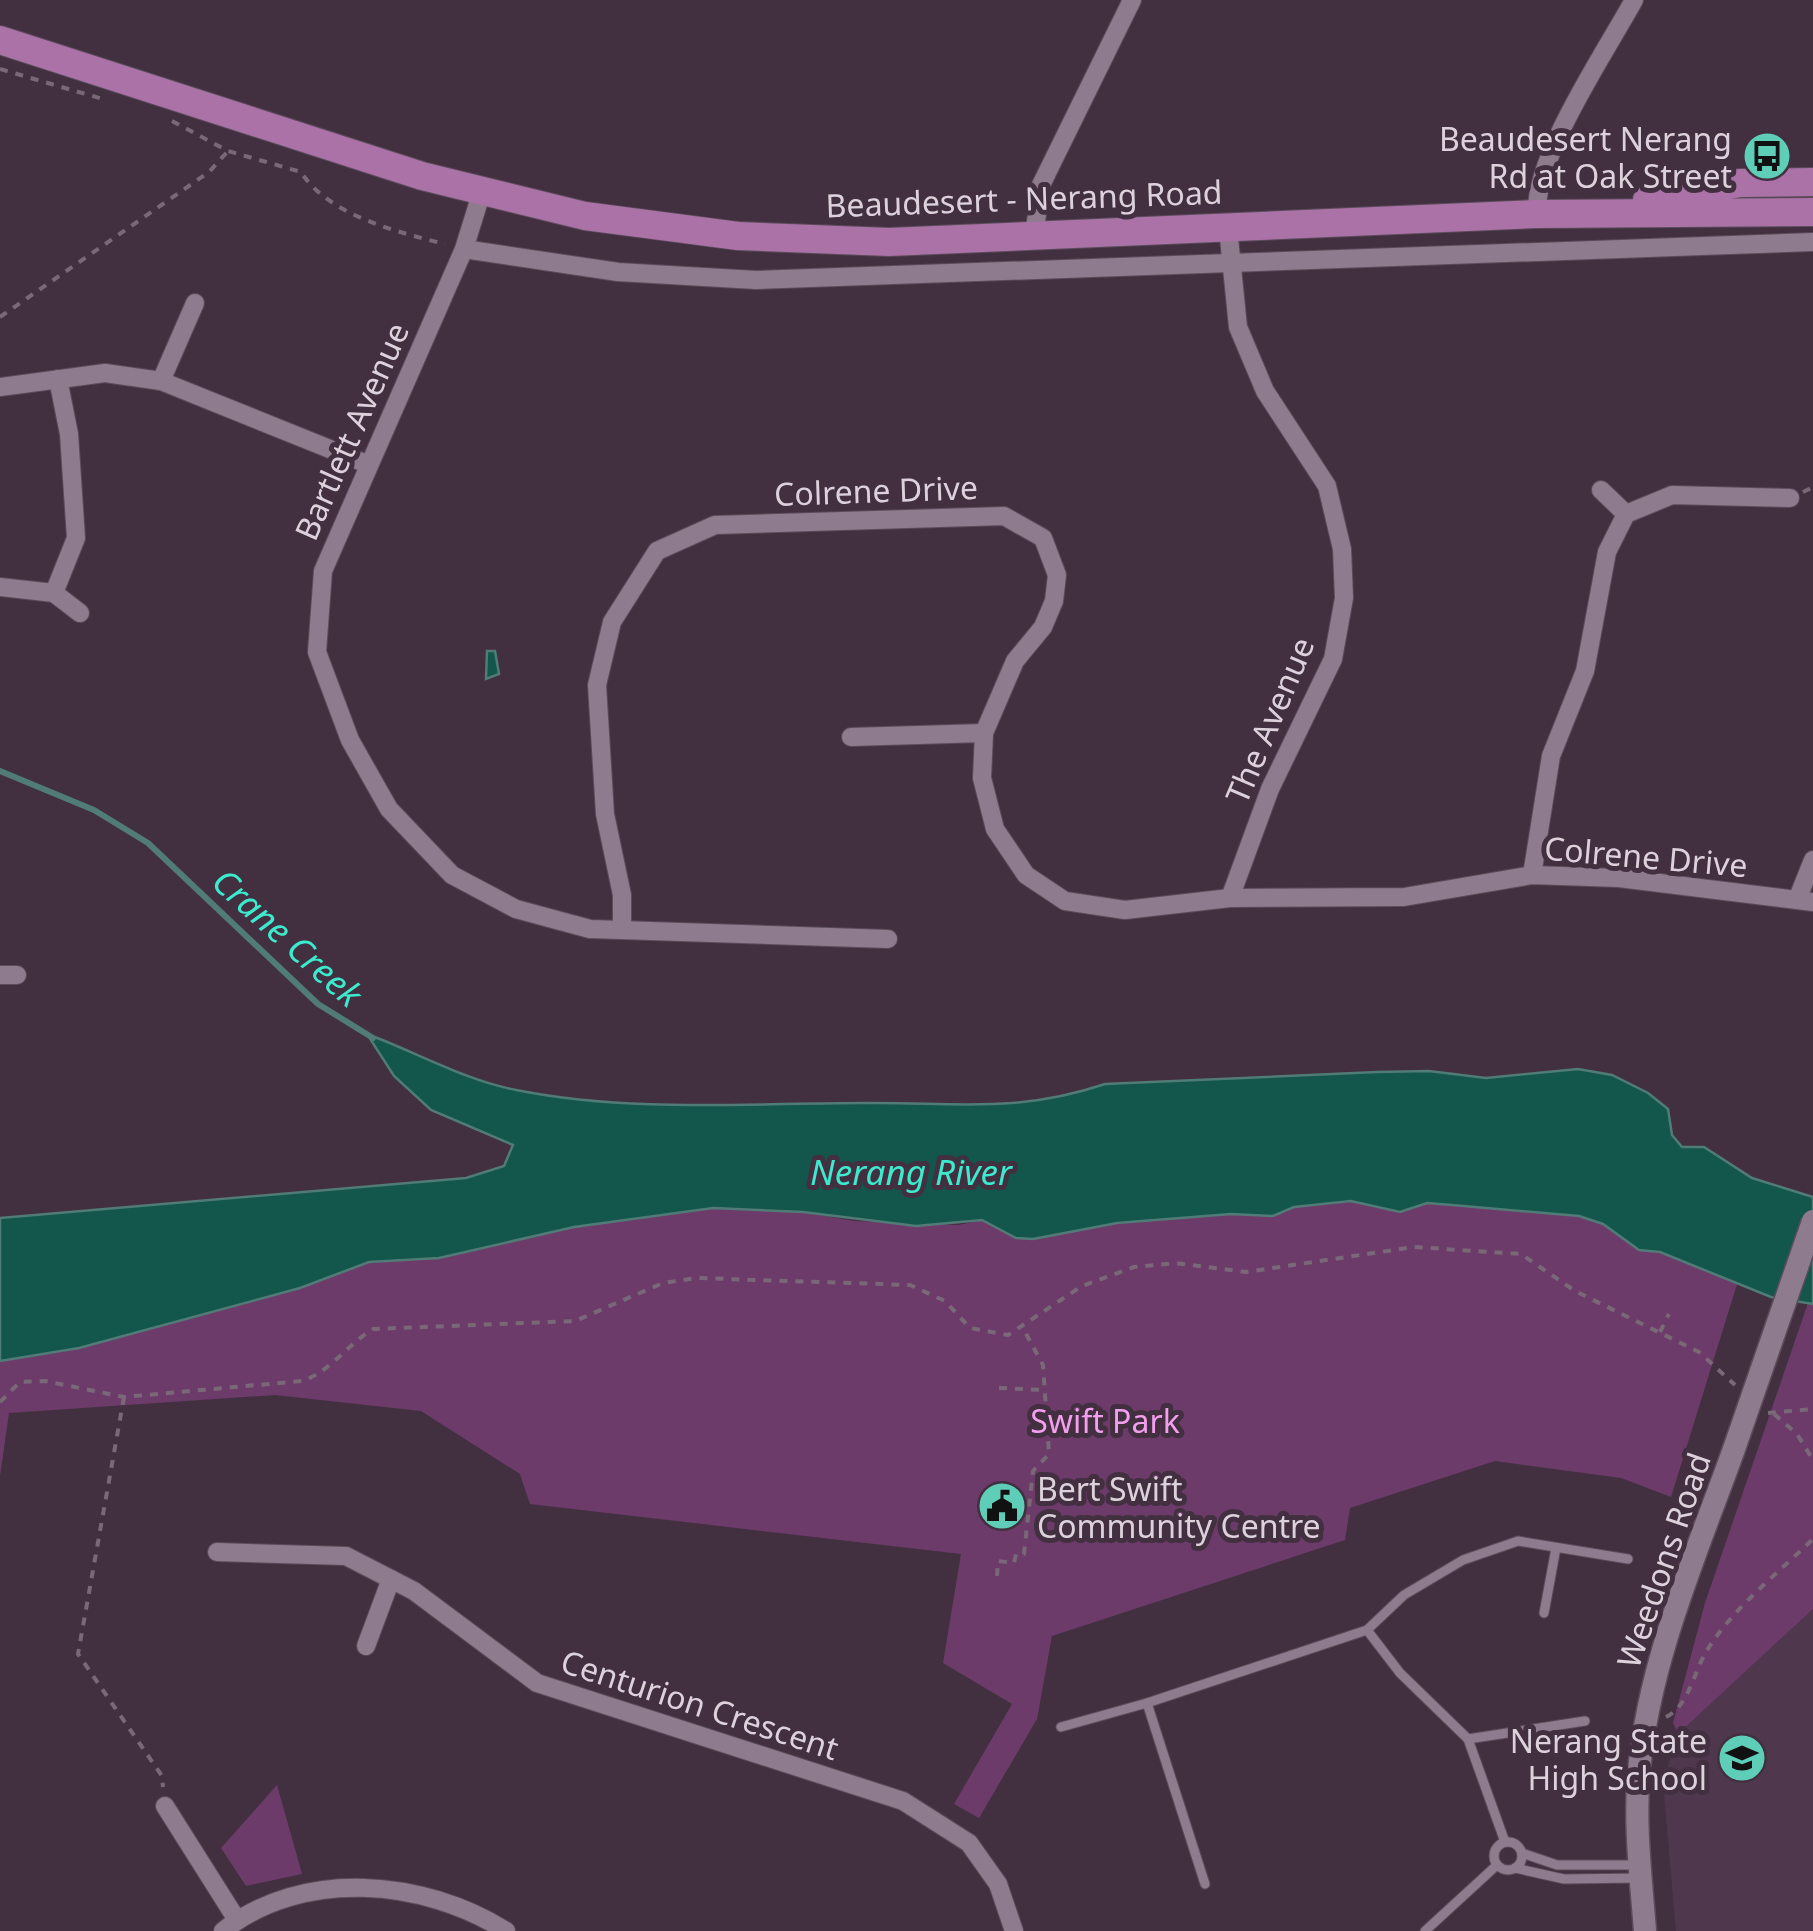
<svg xmlns="http://www.w3.org/2000/svg" width="1813" height="1931" font-family="'Noto Sans',sans-serif">
<rect width="100%" height="100%" fill="#423040"/>
<polygon fill="#4f384d" points="1813,1609 1813,1931 1676,1931 1663,1782 1678,1734"/>
<g fill="#6c3b6a">
<polygon points="1351,1201 1400,1212 1427,1203 1579,1216 1603,1224 1639,1250 1660,1252 1738,1281 1671,1497 1621,1478 1495,1461 1350,1508 1345,1540 1052,1636 1037,1719 979,1818 954,1804 1012,1704 943,1663 961,1554 530,1504 520,1474 421,1411 275,1395 9,1413 0,1476 0,1361 79,1348 300,1288 369,1262 439,1258 574,1227 713,1208 803,1212 854,1221 958,1225 982,1220 1033,1239 1117,1223 1231,1214 1273,1216 1294,1207"/>
<polygon points="1808,1303 1813,1304 1813,1609 1678,1734 1673,1723 1705,1603"/>
<polygon points="277,1785 302,1874 246,1886 221,1848"/>
</g>
<g fill="#13564b" stroke="#507b76" stroke-width="2.5">
<polygon points="487,651 495,651 499,674 486,679"/>
<path d="M367 1034C416 1052 464 1080 516 1090 632 1113 748 1103 865 1103 954 1102 1016 1114 1105 1084L1377 1072 1429 1071 1486 1078 1578 1069 1612 1075 1648 1093 1668 1109 1672 1135 1682 1147H1704L1752 1178 1813 1197V1304L1771 1297 1660 1252 1639 1250 1603 1224 1579 1216 1452 1205 1427 1203 1400 1212 1351 1201 1294 1207 1273 1216 1231 1214 1117 1223 1033 1239 1016 1238 982 1220 916 1226 803 1212 713 1208 574 1227 439 1258 369 1262 300 1288 79 1348 0 1361V1218L466 1178 504 1166 513 1145 431 1110 394 1076Z"/>
</g>
<g fill="none" stroke-linecap="round" stroke-linejoin="round">
<polyline stroke="#507b76" stroke-width="6" points="0,771 94,810 148,843 318,1004 373,1038"/>
<g stroke="#5b4c5a" stroke-width="11">
<g id="service">
<polyline points="1544,1613 1556,1548"/>
<polyline points="1367,1630 1400,1673 1468,1739 1505,1842"/>
<polyline points="1147,1703 1205,1884"/>
<polyline points="1061,1727 1147,1703 1367,1630 1404,1595 1463,1560 1518,1541 1628,1559"/>
<polyline points="1468,1739 1585,1721"/>
<circle cx="1508" cy="1856" r="14"/>
<polyline points="1522,1853 1557,1865 1637,1865"/>
<polyline points="1515,1868 1564,1879 1641,1878"/>
<polyline points="1425,1931 1497,1865"/>
</g>
</g>
<g stroke="#5b4c5a" stroke-width="20">
<g id="minor">
<polyline points="482,191 464,249 323,571 317,652 350,740 389,809 452,875 516,909 590,929 888,939"/>
<path d="M1537 214C1534 157 1605 53 1634 0"/>
<polyline points="1228,228 1238,327 1265,391 1327,486 1342,549 1344,598 1333,659 1270,789 1230,898"/>
<polyline points="1034,236 1041,185 1132,0"/>
<polyline points="464,249 618,272 756,280 1813,242"/>
<polyline points="161,381 195,303"/>
<polyline points="0,387 105,373 161,381 367,464"/>
<polyline points="1601,490 1626,514"/>
<polyline points="0,587 54,593 76,538 69,434 58,379"/>
<polyline points="54,593 80,613"/>
<polyline points="851,737 984,733"/>
<polyline points="1532,875 1551,756 1585,671 1607,552 1626,514 1672,495 1790,498"/>
<polyline points="1797,900 1813,860"/>
<polyline points="622,930 622,895 605,814 597,685 612,622 657,551 715,525 1004,516 1043,538 1057,575 1054,601 1043,627 1015,661 984,733 982,778 995,829 1026,875 1065,901 1125,910 1230,898 1404,897 1532,875 1619,878 1813,902"/>
<polyline points="0,975 17,975"/>
<polyline points="217,1552 346,1556 414,1591 537,1683 903,1801 969,1843 998,1884 1014,1931"/>
<polyline points="366,1646 391,1579"/>
<polyline points="165,1806 237,1920"/>
<path d="M223 1931C303 1868 423 1879 506 1931"/>
</g>
</g>
<g stroke="#5b4c5a" stroke-width="25">
<path id="tertiary" d="M1645 1931C1641 1878 1634 1824 1639 1771 1649 1660 1697 1552 1734 1449"/>
</g>
<g stroke="#5b4c5a" stroke-width="30">
<g id="primary">
<polyline points="0,40 422,176 585,216 738,236 889,242 1537,214 1813,212"/>
<polyline points="1647,200 1740,183 1813,182"/>
</g>
</g>
<g stroke="#796977" stroke-width="4" stroke-dasharray="8 8" stroke-linecap="butt">
<polyline points="0,69 106,100"/>
<path d="M172 121 228 151 301 172C328 215 397 232 445 244"/>
<polyline points="0,317 209,172 228,151"/>
<polyline points="1803,492 1813,487"/>
<polyline points="1660,1332 1669,1314"/>
<polyline points="999,1388 1044,1390"/>
<polyline points="124,1397 78,1654 162,1776 163,1787"/>
<path d="M0 1402 20 1382 45 1381 124 1397 302 1381C330 1372 348 1344 373 1329L575 1321 663 1283 697 1278 910 1285 945 1301 970 1328 1008 1335 1082 1286 1134 1267 1176 1263 1246 1272 1414 1247 1521 1254 1575 1291 1699 1352 1735 1385"/>
<polyline points="1768,1413 1813,1409"/>
<polyline points="1774,1414 1797,1434 1813,1460"/>
<polyline points="997,1576 998,1561 1014,1563 1016,1554 1024,1554 1033,1471 1049,1454 1043,1365 1024,1330"/>
<path d="M1666 1717C1688 1707 1694 1672 1706 1652 1732 1609 1777 1574 1813 1539"/>
</g>
<use href="#service" stroke="#8f7b8e" stroke-width="9"/>
<use href="#minor" stroke="#8f7b8e" stroke-width="18"/>
<use href="#tertiary" stroke="#8f7b8e" stroke-width="22"/>
<use href="#primary" stroke="#ab72a8" stroke-width="28"/>
<g stroke="#5b4c5a" stroke-width="25" stroke-linecap="butt">
<polyline id="tertiary-bridge" points="1734,1449 1813,1221"/>
</g>
<use href="#tertiary-bridge" stroke="#8f7b8e" stroke-width="22"/>
</g>
<defs>
<g id="bus-disc" transform="scale(2.5)"><circle r="9.5" fill="#5eceb8" stroke="#423040"/><path d="M-5-6H5V4H4V6H2V4H-2V6H-4V4H-5ZM-3.5-4V0h7V-4ZM-3.5 1.2v1.5H-2V1.2ZM2 1.2v1.5H3.5V1.2Z" fill="#111"/></g>
<g id="civic-disc" transform="scale(2.5)"><circle r="9.5" fill="#5eceb8" stroke="#423040"/><path d="M-.6-6.5H3V-4.5H.6V-3L4-1V1h2V6H-6V1h2V-1L-.6-3ZM-1.2 2.5V6h2.4V2.5Z" fill="#111"/></g>
<g id="school-disc" transform="scale(2.5)"><circle r="9.5" fill="#5eceb8" stroke="#423040"/><path d="M0-5L7-2L0 1L-7-2ZM-4 1L0 2.5L4 1V4Q0 6-4 4Z" fill="#111"/></g>
</defs>
<g fill-rule="evenodd">
<use href="#bus-disc" x="1767" y="156"/>
<use href="#civic-disc" x="1002" y="1506"/>
<use href="#school-disc" x="1742" y="1758"/>
</g>
<g text-anchor="middle" dominant-baseline="central" stroke-width="10" stroke-linejoin="round" paint-order="stroke">
<g font-size="32" fill="#ddd2dc" stroke="#423040" text-anchor="end">
<text x="1732" y="138">Beaudesert Nerang<tspan x="1732" dy="37">Rd at Oak Street</tspan></text>
<text x="1037" y="1488" text-anchor="start">Bert Swift<tspan x="1037" dy="37">Community Centre</tspan></text>
<text x="1707" y="1740">Nerang State<tspan x="1707" dy="37">High School</tspan></text>
</g>
<g font-size="32" fill="#ddd2dc" stroke="#423040">
<text transform="translate(1024 198) rotate(-2)">Beaudesert - Nerang Road</text>
<text transform="translate(351 431) rotate(-66)">Bartlett Avenue</text>
<text transform="translate(876 490) rotate(-2)">Colrene Drive</text>
<text transform="translate(1269 720) rotate(-67)">The Avenue</text>
<text transform="translate(1646 856) rotate(5)">Colrene Drive</text>
<text transform="translate(1663 1560) rotate(-71)">Weedons Road</text>
<text transform="translate(700 1704) rotate(18)">Centurion Crescent</text>
</g>
<g font-size="32" fill="#f39eee" stroke="#423040">
<text x="1105" y="1420">Swift Park</text>
</g>
<g font-size="35" font-style="italic" fill="#3cebcd" stroke="#423040">
<text transform="translate(288 937) rotate(42)">Crane Creek</text>
<text x="911" y="1171">Nerang River</text>
</g>
</g>
</svg>
